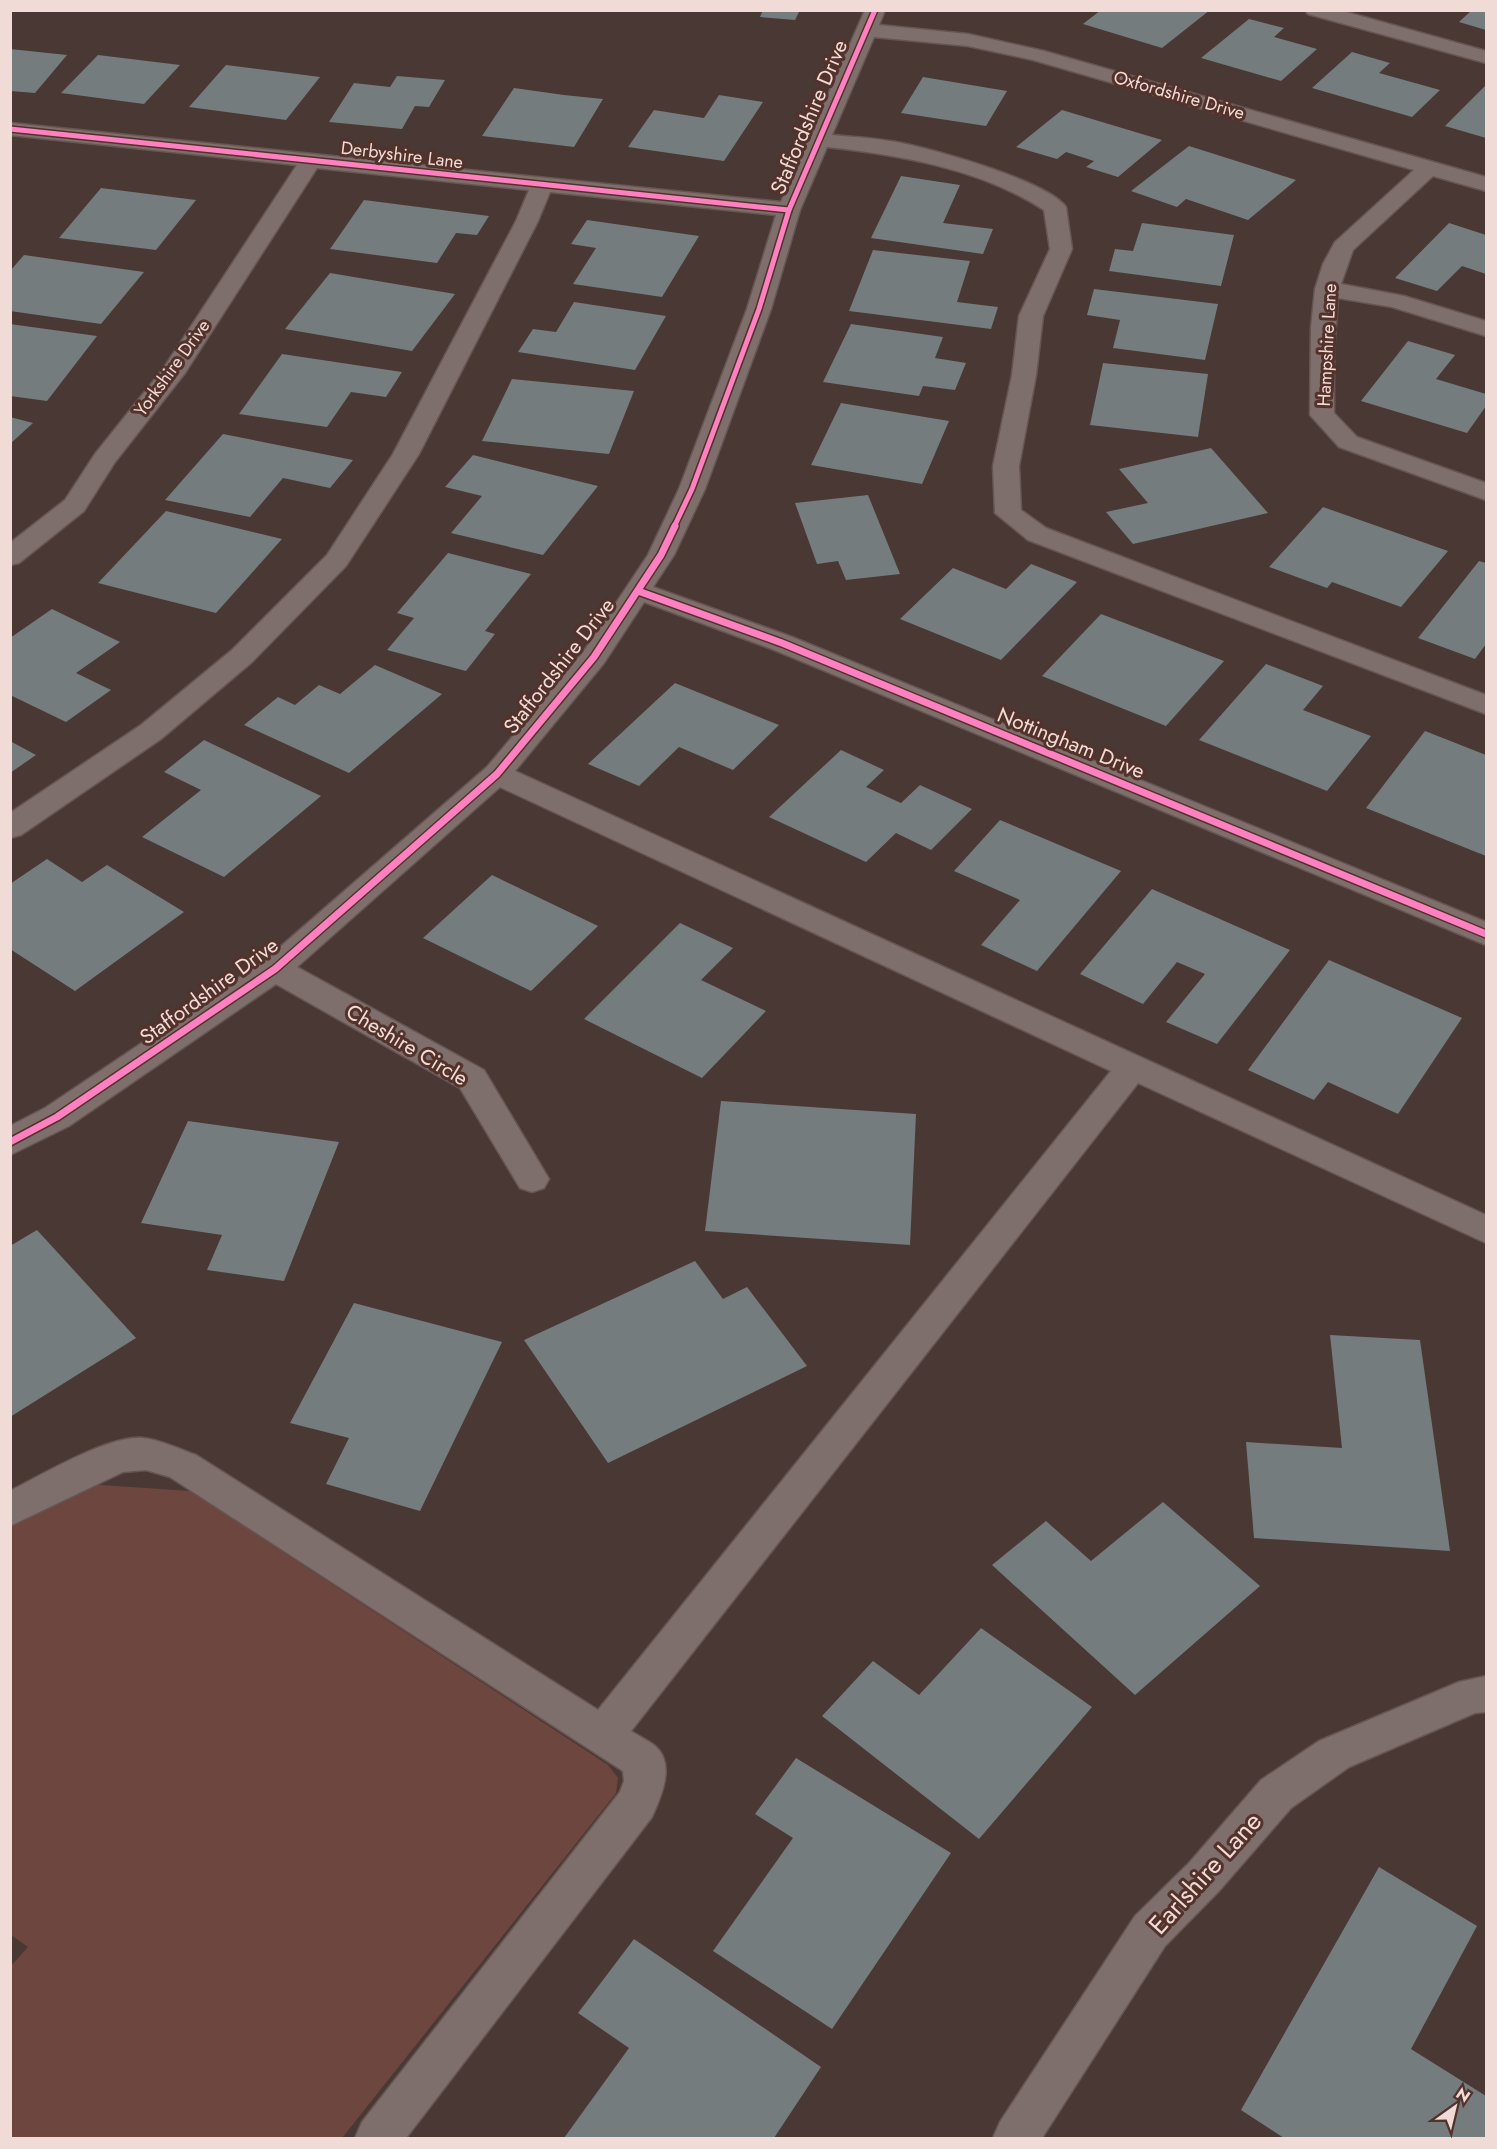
<svg xmlns="http://www.w3.org/2000/svg" width="1497" height="2149" font-family="Jost,sans-serif">
<rect width="100%" height="100%" fill="#4a3834"/>
<polygon fill="#6d473f" points="86,1484 190,1491 608,1765 618,1778 616,1793 342,2138 11,2138 10,1967 28,1947 10,1934 11,1523"/>
<g fill="#747c7d">
<polygon points="763,10 800,10 795,20 760,17"/>
<polygon points="1101,10 1210,10 1162,48 1083,24"/>
<polygon points="1472,10 1486,10 1486,30 1459,22"/>
<polygon points="1249,19 1284,28 1274,37 1317,49 1281,81 1201,58"/>
<polygon points="10,49 67,55 35,93 10,91"/>
<polygon points="1352,52 1390,63 1379,73 1440,90 1412,117 1312,88"/>
<polygon points="98,55 180,65 144,104 61,93"/>
<polygon points="226,65 320,77 286,120 189,107"/>
<polygon points="397,76 445,80 429,107 415,106 402,129 329,122 354,83 390,87"/>
<polygon points="923,77 1007,91 986,126 901,113"/>
<polygon points="1486,85 1486,138 1445,126"/>
<polygon points="514,88 564,95 603,99 574,147 482,136"/>
<polygon points="719,95 763,102 724,161 628,147 654,110 704,118"/>
<polygon points="1062,110 1162,140 1118,177 1086,167 1094,161 1066,152 1057,159 1016,147"/>
<polygon points="1189,146 1296,180 1248,220 1186,199 1177,207 1131,191"/>
<polygon points="901,176 960,185 943,223 993,229 983,254 871,238"/>
<polygon points="101,188 196,200 156,250 59,238"/>
<polygon points="364,200 489,216 477,235 456,233 437,263 330,249"/>
<polygon points="587,220 699,236 662,297 573,284 596,248 571,244"/>
<polygon points="1142,223 1234,235 1221,286 1109,271 1115,249 1133,251"/>
<polygon points="1449,223 1486,235 1486,274 1462,266 1437,291 1395,278"/>
<polygon points="873,250 970,261 957,302 998,307 991,329 849,311"/>
<polygon points="24,255 144,272 101,324 10,311 10,271"/>
<polygon points="330,273 455,294 412,351 285,329"/>
<polygon points="1094,289 1218,304 1205,360 1113,348 1120,320 1087,315"/>
<polygon points="574,302 666,316 635,370 518,352 533,329 556,332"/>
<polygon points="10,324 97,336 47,401 10,396"/>
<polygon points="851,324 943,337 935,358 966,363 955,390 923,386 919,396 823,382"/>
<polygon points="1408,341 1455,355 1436,379 1486,394 1486,406 1467,433 1361,401"/>
<polygon points="282,354 402,372 386,397 351,392 327,427 239,414"/>
<polygon points="1103,363 1208,374 1198,437 1090,425"/>
<polygon points="512,379 634,391 609,454 482,441"/>
<polygon points="841,403 949,421 922,484 811,465"/>
<polygon points="10,417 33,423 10,444"/>
<polygon points="223,434 353,460 330,488 283,478 250,517 165,500"/>
<polygon points="1211,448 1268,513 1133,544 1106,512 1148,503 1119,469"/>
<polygon points="473,455 598,486 543,555 451,533 482,496 445,487"/>
<polygon points="868,495 900,574 846,580 838,561 817,564 795,503"/>
<polygon points="1323,507 1448,551 1401,607 1332,582 1327,588 1269,567"/>
<polygon points="166,511 282,539 216,613 98,583"/>
<polygon points="448,553 531,574 485,631 495,634 466,671 387,650 414,618 397,613"/>
<polygon points="1479,561 1486,563 1486,644 1475,659 1418,638"/>
<polygon points="1031,564 1077,582 1001,660 900,619 953,568 1006,589"/>
<polygon points="52,609 120,642 76,673 111,690 66,722 10,695 10,638"/>
<polygon points="1101,614 1224,661 1166,726 1042,676"/>
<polygon points="1266,664 1323,686 1303,710 1371,736 1327,791 1199,740"/>
<polygon points="375,665 442,694 349,773 244,725 278,697 295,705 319,685 340,694"/>
<polygon points="675,683 779,725 733,770 679,747 639,786 588,764"/>
<polygon points="1425,731 1486,755 1486,856 1366,808"/>
<polygon points="204,740 321,796 224,877 142,837 201,790 164,772"/>
<polygon points="10,741 36,755 10,773"/>
<polygon points="841,750 884,770 866,787 901,803 920,785 972,809 931,850 896,833 866,862 769,817"/>
<polygon points="1000,820 1121,871 1037,971 981,945 1020,900 954,871"/>
<polygon points="47,859 82,882 107,865 184,912 75,991 10,949 10,884"/>
<polygon points="492,875 598,926 531,991 423,938"/>
<polygon points="1152,889 1290,950 1217,1044 1166,1022 1205,974 1177,962 1143,1004 1080,974"/>
<polygon points="680,923 733,948 701,980 766,1011 702,1078 584,1019"/>
<polygon points="1329,960 1462,1018 1398,1114 1328,1082 1314,1100 1248,1070"/>
<polygon points="721,1101 916,1114 910,1245 705,1231"/>
<polygon points="188,1121 339,1142 284,1281 207,1270 222,1235 141,1223"/>
<polygon points="37,1230 136,1338 10,1417 10,1246"/>
<polygon points="695,1261 723,1299 747,1287 807,1366 608,1463 524,1340"/>
<polygon points="354,1303 502,1342 420,1511 326,1484 349,1438 290,1423"/>
<polygon points="1330,1335 1420,1340 1450,1551 1254,1538 1246,1442 1342,1448"/>
<polygon points="1163,1502 1260,1586 1135,1695 992,1565 1046,1521 1091,1561"/>
<polygon points="981,1628 1092,1707 979,1839 822,1716 873,1661 919,1695"/>
<polygon points="796,1758 951,1853 832,2029 713,1951 793,1838 755,1814"/>
<polygon points="1379,1867 1477,1926 1411,2049 1486,2096 1486,2138 1284,2138 1241,2110"/>
<polygon points="634,1939 821,2067 774,2138 564,2138 629,2048 578,2013"/>
</g>
<g fill="none" stroke-linecap="round" stroke-linejoin="round">
<g stroke="#665552" stroke-width="3">
<g id="minor">
<path d="M865 10H885L879 25 968 34 1044 51 1486 177V191L1433 176 1353 250 1341 284 1404 296 1486 321V336L1392 307 1338 298 1334 352V413L1357 437 1486 483V500L1339 447 1310 415 1311 328 1315 289 1323 264 1335 242 1414 170 1033 60 968 46 874 37 832 135C853 137 875 138 896 142 930 148 1048 181 1066 207L1072 249 1043 316 1036 375 1019 466 1021 510 1046 528 1486 695V714L1028 540 995 513 993 466 1012 375 1019 316 1050 249 1044 210C981 169 900 155 827 147L800 210 771 309 705 489 674 555 653 587 792 637 1486 922V945L772 649 644 602 604 663 515 771 1486 1215V1243L1138 1083 631 1731C638 1736 648 1740 655 1746 676 1764 661 1797 652 1817L406 2138H355L362 2122 620 1792 624 1781 623 1771 170 1477 146 1470 123 1472 10 1526V1491C42 1475 108 1435 143 1438 161 1440 179 1449 196 1455L598 1710 1111 1071 500 787 297 967 484 1070 549 1179 544 1188 532 1192 520 1188 460 1088 276 984 69 1126 10 1155V1126L45 1108 264 961 487 767 584 651 648 555 679 489 747 309 776 215 550 192 538 221 419 454 346 566 252 662 161 739 21 835 10 838V813L141 725 232 650 327 555 393 454 516 221 529 190 317 168 185 373 115 462 84 511 19 563 10 565V543L65 500 95 454 163 369 297 165 10 135V123L781 202Z"/>
<polygon points="1305,10 1339,10 1486,51 1486,63 1308,14"/>
<polygon points="1486,1676 1486,1712 1475,1713 1349,1767 1291,1808 1219,1891 1165,1946 1042,2138 993,2138 1000,2122 1135,1916 1189,1863 1261,1780 1319,1741 1459,1682"/>
</g>
</g>
<use href="#minor" fill="#7f6f6c" fill-rule="evenodd"/>
<g stroke="#53322b" stroke-width="8">
<g id="cycleway-far1">
<polyline points="10,129 789,210"/>
<polyline points="674,527 692,489 759,309 789,210 875,10"/>
</g>
</g>
<g stroke="#53322b" stroke-width="10">
<g id="cycleway">
<polyline points="638,591 782,643 1486,934"/>
<polyline points="10,1142 57,1117 275,969 497,774 594,657 661,555 675,526"/>
</g>
</g>
<use href="#cycleway-far1" stroke="#ff80c0" stroke-width="5"/>
<use href="#cycleway" stroke="#ff80c0" stroke-width="7"/>
</g>
<g text-anchor="middle" dominant-baseline="central" stroke-width="6" stroke-linejoin="round" paint-order="stroke">
<g font-size="18" fill="#f1dbd6" stroke="#53322b">
<text transform="translate(1179 95) rotate(16)">Oxfordshire Drive</text>
<text transform="translate(402 155) rotate(7)">Derbyshire Lane</text>
<text transform="translate(1327 345) rotate(-87)">Hampshire Lane</text>
<text transform="translate(172 368) rotate(-54)">Yorkshire Drive</text>
</g>
<g font-size="21" fill="#f1dbd6" stroke="#53322b">
<text transform="translate(809 117) rotate(-67)">Staffordshire Drive</text>
<text transform="translate(559 666) rotate(-52)">Staffordshire Drive</text>
<text transform="translate(1071 743) rotate(22)">Nottingham Drive</text>
<text transform="translate(209 991) rotate(-36)">Staffordshire Drive</text>
<text transform="translate(407 1045) rotate(31)">Cheshire Circle</text>
</g>
<g font-size="26" fill="#f1dbd6" stroke="#53322b">
<text transform="translate(1205 1873) rotate(-48)">Earlshire Lane</text>
</g>
</g>
<rect width="1497" height="2149" fill="none" stroke="#f1dbd6" stroke-width="24"/>
<g transform="translate(1455 2107) rotate(34)" stroke="#53322b" stroke-width="4.5" paint-order="stroke">
<path d="M0-4.5L10 22L0 15L-10 22Z" fill="#f1dbd6"/>
<text y="-9" font-size="16" font-weight="bold" text-anchor="middle" fill="#f1dbd6">N</text>
</g>
</svg>
